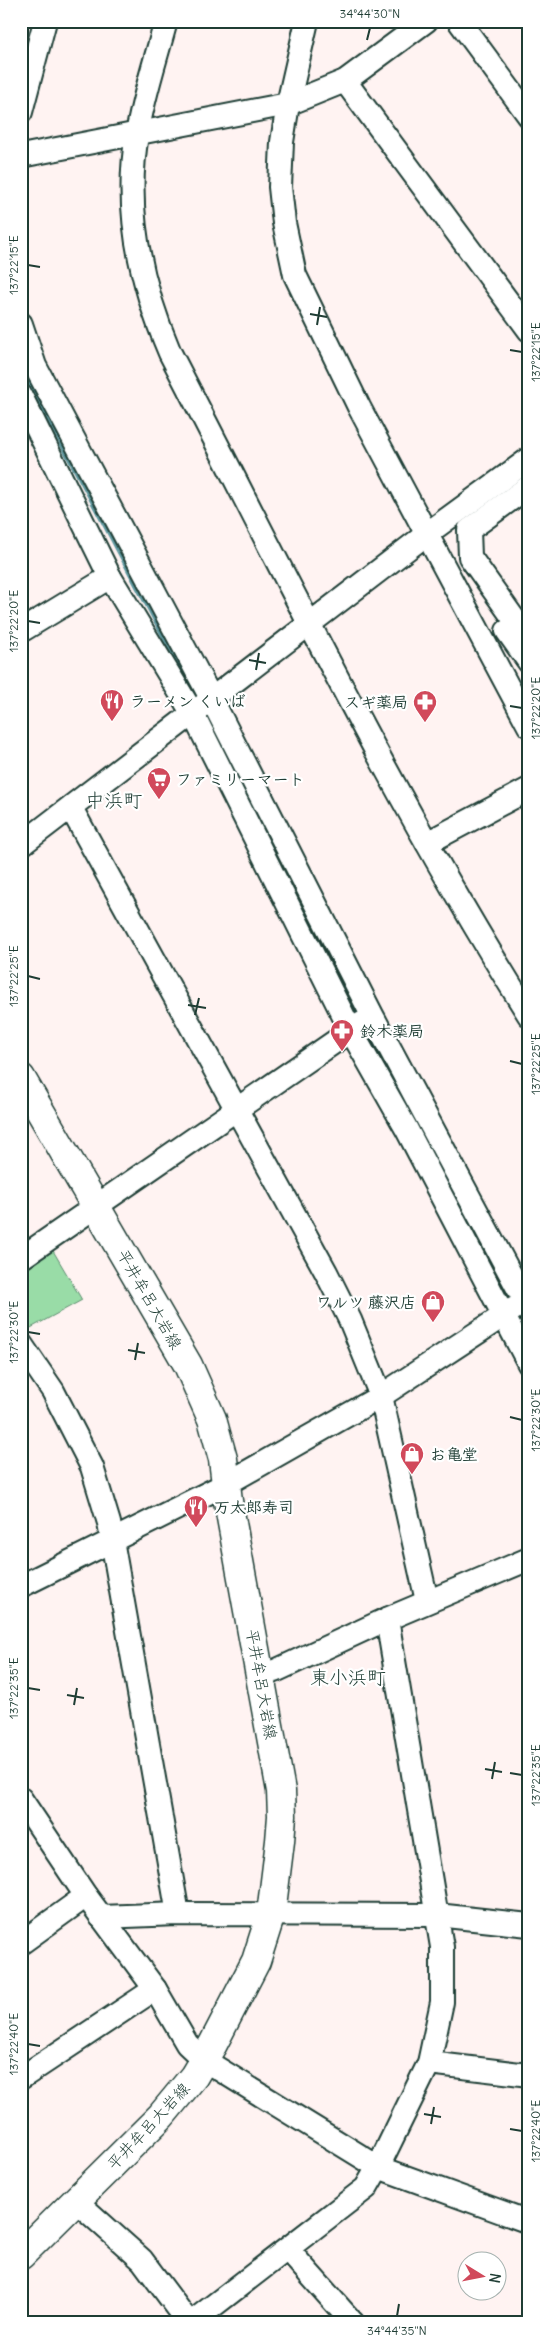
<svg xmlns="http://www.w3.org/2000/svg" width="550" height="2344" font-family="Delius,'Klee One',sans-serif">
<rect width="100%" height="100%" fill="#fff3f2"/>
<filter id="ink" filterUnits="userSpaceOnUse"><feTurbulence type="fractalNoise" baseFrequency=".02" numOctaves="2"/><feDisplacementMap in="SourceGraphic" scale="10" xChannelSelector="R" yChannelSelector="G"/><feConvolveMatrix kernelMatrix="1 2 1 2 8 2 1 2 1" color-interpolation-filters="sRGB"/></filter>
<g filter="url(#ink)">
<polygon fill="#99dca7" stroke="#5c8c6e" points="52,1249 82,1300 27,1330 21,1320 21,1269"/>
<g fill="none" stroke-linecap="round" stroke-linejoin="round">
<g stroke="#5e989f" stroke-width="5.5">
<polyline points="21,366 199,702"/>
<polyline points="204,711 220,743"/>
<polyline points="331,966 360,1019"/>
<polyline points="364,1027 451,1186"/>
<polyline points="518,1310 529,1333"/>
</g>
<g stroke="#1f3d34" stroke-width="26">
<g id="minor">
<path d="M166 21C156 59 143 97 137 135 124 209 141 285 170 353 286 576 395 803 529 1015"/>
<polyline points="307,21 288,104 282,142 280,187 284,223 295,275 359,407 529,726"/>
<polyline points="459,21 529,116"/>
<polyline points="345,81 529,330"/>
<polyline points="21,112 45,21"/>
<polyline points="21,156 288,104 345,81 426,21"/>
<polyline points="21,324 35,366 211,698 372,1015 529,1309"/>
<polyline points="21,396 110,577 193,714 351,1031 406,1128 529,1364"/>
<polyline points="529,486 469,530 470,557 529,640"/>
<polyline points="21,631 110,577"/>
<polyline points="507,631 529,662"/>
<polyline points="71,808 326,1272 350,1320 381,1396 427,1601"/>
<polyline points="427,843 529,789"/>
<polyline points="21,845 428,533 529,459"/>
<polyline points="21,1258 362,1023"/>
<polyline points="21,1344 53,1391 92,1467 109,1523 178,1914"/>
<polyline points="21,1586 226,1484 381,1396 515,1308"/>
<polyline points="275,1671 387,1619"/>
<polyline points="21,1799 86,1896 155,1989 187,2044 204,2060 378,2167 529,2222"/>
<polyline points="101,1917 178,1914 437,1915 529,1925"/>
<polyline points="21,1943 86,1896"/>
<polyline points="429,2063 529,2075"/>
<polyline points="21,2078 155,1989"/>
<polyline points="76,2201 142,2260 189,2323"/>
<polyline points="288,2250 353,2323"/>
<polyline points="191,2323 366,2188 378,2167 429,2063 442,2002 442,1947 387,1619 529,1559"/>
</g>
</g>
<g stroke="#1f3d34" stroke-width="31">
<polyline id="major" points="21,1078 188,1365 212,1419 223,1459 228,1501 281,1791 282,1816 280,1841 271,1914 256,1961 213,2044 194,2076 161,2116 21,2255"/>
</g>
<use href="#minor" stroke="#fff" stroke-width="22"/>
<use href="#major" stroke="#fff" stroke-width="28"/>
</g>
</g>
<path fill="none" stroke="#1f3d34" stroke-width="2" d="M367 40 370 28M28 265 40 267M310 314 327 317M317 325 320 307M510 350 522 352M28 621 40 623M249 660 266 663M256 670 259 653M510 706 522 708M28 976 40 979M188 1005 206 1008M195 1015 199 998M510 1061 522 1064M28 1332 40 1334M128 1350 145 1353M135 1360 138 1343M510 1417 522 1420M28 1688 40 1690M67 1695 84 1698M74 1705 77 1688M485 1769 502 1772M510 1773 522 1775M492 1779 495 1762M28 2044 40 2046M424 2114 441 2117M431 2124 434 2107M510 2129 522 2131M397 2316 399 2304"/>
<defs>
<g id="restaurant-pin" transform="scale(1.25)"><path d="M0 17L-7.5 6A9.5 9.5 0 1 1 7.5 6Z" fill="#d1495b" stroke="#fff"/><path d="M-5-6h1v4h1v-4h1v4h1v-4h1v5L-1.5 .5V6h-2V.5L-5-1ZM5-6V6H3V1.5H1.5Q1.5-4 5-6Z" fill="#fff"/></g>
<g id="pharmacy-pin" transform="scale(1.25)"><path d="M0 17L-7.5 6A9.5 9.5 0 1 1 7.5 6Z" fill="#d1495b" stroke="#fff"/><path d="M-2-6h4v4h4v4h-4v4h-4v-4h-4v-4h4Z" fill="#fff"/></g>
<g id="supermarket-pin" transform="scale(1.25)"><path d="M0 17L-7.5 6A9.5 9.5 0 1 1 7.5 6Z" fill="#d1495b" stroke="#fff"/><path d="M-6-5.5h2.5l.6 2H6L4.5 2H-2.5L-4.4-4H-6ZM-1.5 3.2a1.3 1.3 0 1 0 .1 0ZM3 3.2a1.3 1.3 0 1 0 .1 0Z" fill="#fff"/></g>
<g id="shop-pin" transform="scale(1.25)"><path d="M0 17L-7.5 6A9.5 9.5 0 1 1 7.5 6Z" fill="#d1495b" stroke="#fff"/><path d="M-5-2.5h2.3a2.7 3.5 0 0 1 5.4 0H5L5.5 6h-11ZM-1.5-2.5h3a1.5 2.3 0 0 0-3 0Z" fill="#fff"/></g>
</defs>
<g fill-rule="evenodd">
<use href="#restaurant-pin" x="112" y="701"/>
<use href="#pharmacy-pin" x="425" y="702"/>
<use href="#supermarket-pin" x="159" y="779"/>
<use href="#pharmacy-pin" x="342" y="1031"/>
<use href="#shop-pin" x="433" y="1302"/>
<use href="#shop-pin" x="412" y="1454"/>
<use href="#restaurant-pin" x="196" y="1507"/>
</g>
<g text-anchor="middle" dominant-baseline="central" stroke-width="4.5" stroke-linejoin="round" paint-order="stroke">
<g font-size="16" font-weight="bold" fill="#1f3d34" stroke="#fff" text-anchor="start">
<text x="130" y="701">ラーメン くいば</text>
<text x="408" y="702" text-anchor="end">スギ薬局</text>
<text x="176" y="779">ファミリーマート</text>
<text x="360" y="1031">鈴木薬局</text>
<text x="416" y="1302" text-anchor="end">ワルツ 藤沢店</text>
<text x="430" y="1454">お亀堂</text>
<text x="214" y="1507">万太郎寿司</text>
</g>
<g font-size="16" fill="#1f3d34" stroke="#fff">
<text transform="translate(150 1299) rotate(60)">平井牟呂大岩線</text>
<text transform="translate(262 1684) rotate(80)">平井牟呂大岩線</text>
<text transform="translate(148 2126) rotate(-47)">平井牟呂大岩線</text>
</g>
<g font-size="19" fill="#1f3d34" stroke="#fff">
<text x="114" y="800">中浜町</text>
<text x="348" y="1677">東小浜町</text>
</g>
</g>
<rect width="550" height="2344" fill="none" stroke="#fff" stroke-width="55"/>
<g transform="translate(482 2276) rotate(100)"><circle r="24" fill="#ffffff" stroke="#a5b1ae"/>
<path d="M0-4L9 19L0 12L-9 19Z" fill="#d1495b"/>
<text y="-8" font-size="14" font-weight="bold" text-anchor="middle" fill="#1f3d34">N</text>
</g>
<rect x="28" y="28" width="494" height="2288" fill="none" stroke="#1f3d34" stroke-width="2"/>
<g font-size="12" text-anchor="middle" fill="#1f3d34">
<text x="370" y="18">34°44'30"N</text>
<text transform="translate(14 265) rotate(-90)" y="4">137°22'15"E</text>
<text transform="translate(536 352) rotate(-90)" y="4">137°22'15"E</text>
<text transform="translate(14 621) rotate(-90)" y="4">137°22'20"E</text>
<text transform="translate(536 708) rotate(-90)" y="4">137°22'20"E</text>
<text transform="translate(14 976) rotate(-90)" y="4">137°22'25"E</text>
<text transform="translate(536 1064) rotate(-90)" y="4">137°22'25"E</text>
<text transform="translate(14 1332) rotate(-90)" y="4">137°22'30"E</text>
<text transform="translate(536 1420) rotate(-90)" y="4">137°22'30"E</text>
<text transform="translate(14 1688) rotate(-90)" y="4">137°22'35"E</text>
<text transform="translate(536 1775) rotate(-90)" y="4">137°22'35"E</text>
<text transform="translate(14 2044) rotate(-90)" y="4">137°22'40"E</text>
<text transform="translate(536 2131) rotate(-90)" y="4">137°22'40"E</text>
<text x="397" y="2335">34°44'35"N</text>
</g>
</svg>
